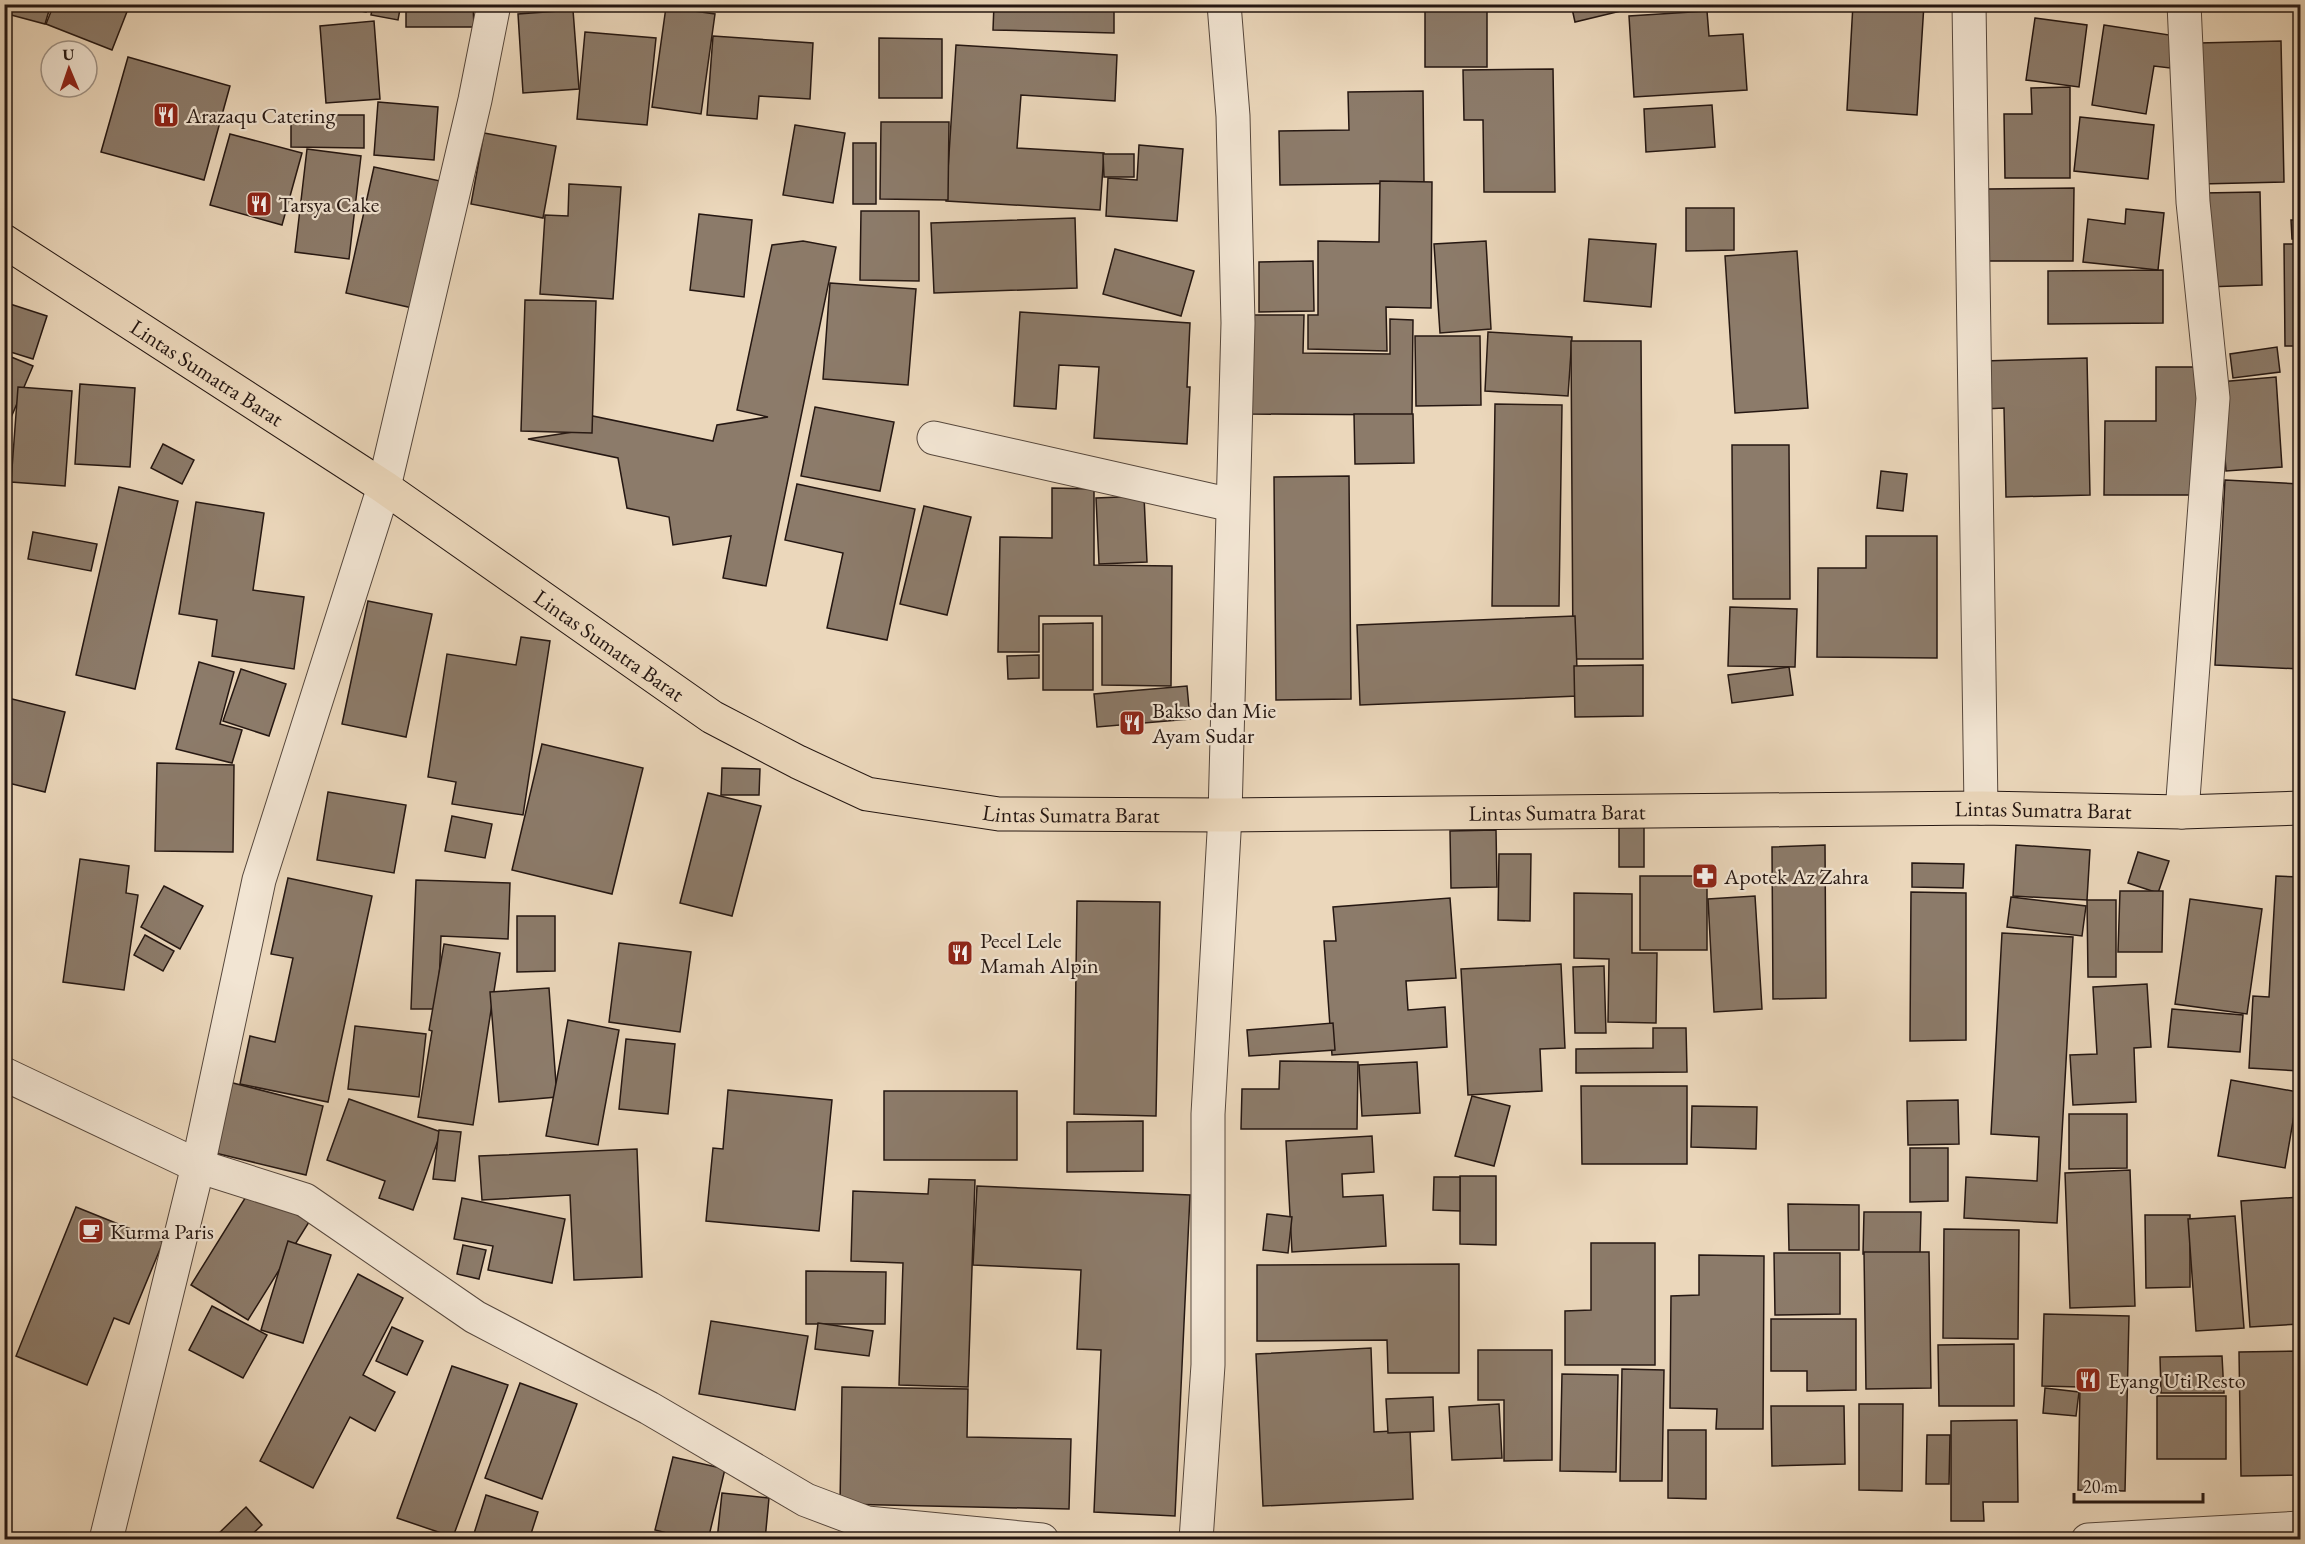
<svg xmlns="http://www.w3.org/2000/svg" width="2305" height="1544" font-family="'EB Garamond',serif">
<rect width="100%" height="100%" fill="#ebd7bb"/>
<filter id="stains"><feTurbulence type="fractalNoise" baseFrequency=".00333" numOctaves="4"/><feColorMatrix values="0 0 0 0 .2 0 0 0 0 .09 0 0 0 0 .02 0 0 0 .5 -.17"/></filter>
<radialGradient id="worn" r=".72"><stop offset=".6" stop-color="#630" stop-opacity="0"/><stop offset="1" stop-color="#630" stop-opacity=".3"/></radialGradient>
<g fill="#8c7b6a" stroke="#251712" stroke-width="1.5">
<polygon points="14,4 51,4 45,24 11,15"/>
<polygon points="54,4 130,4 112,50 46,24"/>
<polygon points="329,4 367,4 366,12"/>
<polygon points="373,4 401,4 398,20 371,15"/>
<polygon points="406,4 473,4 474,27 406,27"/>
<polygon points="766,4 852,4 852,6 766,7"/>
<polygon points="994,4 1114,4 1114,33 993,30"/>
<polygon points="1365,4 1393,4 1392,9 1365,6"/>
<rect x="1425" y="4" width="62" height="63"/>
<polygon points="1571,4 1619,4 1621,11 1575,22"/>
<polygon points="1853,4 1924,4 1917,115 1847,110"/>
<polygon points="666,7 715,14 701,114 652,107"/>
<polygon points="573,10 579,89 523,93 518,14"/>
<polygon points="1707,11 1709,36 1743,34 1747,90 1634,97 1629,16"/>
<polygon points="2035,18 2087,25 2079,87 2026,80"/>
<polygon points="374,21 380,99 326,103 320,26"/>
<polygon points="2104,25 2176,36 2170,68 2154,66 2146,114 2092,105"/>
<polygon points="585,32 656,38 647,125 577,119"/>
<polygon points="713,36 813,43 810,99 759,96 757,119 707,115"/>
<polygon points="879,38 942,39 942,98 879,98"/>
<rect x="2294" y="39" width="6" height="90"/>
<polygon points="2281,41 2284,182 2201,184 2199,43"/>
<polygon points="956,45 1117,55 1115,101 1021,95 1017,148 1104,153 1100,210 946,201"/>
<polygon points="128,57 230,86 204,180 101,152"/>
<polygon points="1553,69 1555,192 1484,192 1483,120 1464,120 1463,70"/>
<polygon points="2070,87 2070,178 2005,178 2004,114 2032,114 2031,88"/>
<polygon points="1423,91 1424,183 1280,185 1279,131 1349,130 1348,92"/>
<polygon points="378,102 438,107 434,160 374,155"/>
<polygon points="1712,105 1715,147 1646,152 1644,109"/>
<polygon points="291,115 364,115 364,148 291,147"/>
<polygon points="2080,117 2154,125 2148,179 2074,171"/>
<polygon points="881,122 949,122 948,200 880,199"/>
<polygon points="795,125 845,133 833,203 783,195"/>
<polygon points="484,133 556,146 543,218 471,204"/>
<polygon points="230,134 302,153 282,225 210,205"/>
<rect x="853" y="143" width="23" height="61"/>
<polygon points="1139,145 1183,149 1177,221 1106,216 1108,178 1137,180"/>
<polygon points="307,149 361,156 349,259 295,252"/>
<polygon points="1103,154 1134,154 1134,177 1104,177"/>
<polygon points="374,167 445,182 417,309 346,293"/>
<polygon points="1380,181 1432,182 1431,308 1386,307 1387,351 1308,349 1308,315 1318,315 1318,241 1379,242"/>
<polygon points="569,184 621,187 613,299 540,294 545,215 568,216"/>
<polygon points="2074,188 2073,261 1988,261 1988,189"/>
<polygon points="2260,192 2262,285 2206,287 2203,193"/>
<polygon points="1686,208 1734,208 1734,250 1686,251"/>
<polygon points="2126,209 2164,213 2158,270 2083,262 2088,219 2125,224"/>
<polygon points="861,211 919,211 919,281 860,280"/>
<polygon points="699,214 752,220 744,297 690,290"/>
<polygon points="1075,218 1077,288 934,293 931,223"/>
<polygon points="2291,220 2300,220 2300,239 2292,239"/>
<polygon points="1589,239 1656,244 1651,307 1584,301"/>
<polygon points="803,241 836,247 766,586 723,578 731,536 673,545 669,517 627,508 618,458 528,439 579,431 583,414 713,441 717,425 768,417 737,410 772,245"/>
<polygon points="1486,241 1491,329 1440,333 1434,244"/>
<polygon points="2284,244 2300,244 2300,346 2285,346"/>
<polygon points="1115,249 1194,271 1181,316 1103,294"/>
<polygon points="1797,251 1808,408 1735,413 1725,256"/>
<polygon points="1313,261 1314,311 1259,312 1259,262"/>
<polygon points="2163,270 2163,323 2048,324 2048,271"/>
<polygon points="830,283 916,289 908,385 823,379"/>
<polygon points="525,300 596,301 592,433 521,431"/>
<polygon points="4,302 47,316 33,359 4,350"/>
<polygon points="1020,312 1190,323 1187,387 1190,387 1187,444 1094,438 1099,367 1059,365 1056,409 1014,406"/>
<polygon points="1251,315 1304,315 1303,353 1390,354 1390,319 1413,320 1412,415 1251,414"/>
<polygon points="1488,332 1572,337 1568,396 1485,391"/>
<polygon points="1415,336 1480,336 1481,405 1416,406"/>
<polygon points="1571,341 1641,341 1643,659 1573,659"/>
<polygon points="2277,347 2280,372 2233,378 2230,354"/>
<polygon points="4,354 33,366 4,434"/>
<polygon points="2087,358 2090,495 2006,497 2004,408 1984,409 1983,361"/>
<polygon points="2156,367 2205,367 2204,495 2104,495 2105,421 2156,421"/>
<polygon points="2276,377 2282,467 2226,471 2219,382"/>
<polygon points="80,384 135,388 130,467 75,464"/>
<polygon points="18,387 72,391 65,486 11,482"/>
<polygon points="1495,404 1562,405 1559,606 1492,606"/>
<polygon points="815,407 894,422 880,491 801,476"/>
<polygon points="1354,414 1413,414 1414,463 1355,464"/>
<polygon points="163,444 194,460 182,484 151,468"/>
<polygon points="1732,445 1789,445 1790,599 1733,599"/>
<polygon points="1881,471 1907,474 1903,511 1877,508"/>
<polygon points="1349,476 1351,699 1276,700 1274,477"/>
<polygon points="2225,480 2300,484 2300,669 2215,665"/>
<polygon points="797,484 915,509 887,640 827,628 843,553 785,540"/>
<polygon points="119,487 178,501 135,689 76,675"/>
<polygon points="1052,488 1094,489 1094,565 1172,566 1171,686 1102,685 1102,616 1039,616 1039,652 998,652 1000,537 1052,538"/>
<polygon points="1144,496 1147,562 1099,564 1096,498"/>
<polygon points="196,502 264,513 253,590 304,597 294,669 212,656 217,620 179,614"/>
<polygon points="924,506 971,517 947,615 900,604"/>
<polygon points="33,532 97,544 91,571 28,559"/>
<polygon points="1866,536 1937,536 1937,658 1817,657 1818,568 1866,568"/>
<polygon points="368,601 432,614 406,737 342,724"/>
<polygon points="1730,607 1797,609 1795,667 1728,666"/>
<polygon points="1575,616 1578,696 1360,705 1357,625"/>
<polygon points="1093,623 1093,690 1043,690 1043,624"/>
<polygon points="521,637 550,641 523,815 452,804 456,782 428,777 447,654 516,665"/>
<polygon points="1039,655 1039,678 1008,679 1007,656"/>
<polygon points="199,662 234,672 220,724 242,730 232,763 176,749"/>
<polygon points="1643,665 1643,716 1575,717 1574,666"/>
<polygon points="1789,667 1793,695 1732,703 1728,675"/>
<polygon points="241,669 286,684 269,736 223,721"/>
<polygon points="1187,686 1190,719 1097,727 1094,694"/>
<polygon points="4,697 65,712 45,792 4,782"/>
<polygon points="542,744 643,768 612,894 512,870"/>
<polygon points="157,763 234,765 233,852 155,851"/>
<polygon points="722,768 760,769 759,795 721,795"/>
<polygon points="328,792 406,805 394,873 317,860"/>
<polygon points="708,793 761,806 732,916 680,903"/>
<polygon points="452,816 492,824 485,858 445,851"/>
<rect x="1619" y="825" width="25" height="42"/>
<polygon points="1496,830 1497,887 1451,888 1450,831"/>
<polygon points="1825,845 1826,998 1773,999 1772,847"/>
<polygon points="2016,845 2090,850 2087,900 2013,896"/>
<polygon points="2138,852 2169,861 2158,893 2128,883"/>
<polygon points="1499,854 1531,854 1530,921 1498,920"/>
<polygon points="80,859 129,866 126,893 138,895 124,990 63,982"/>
<polygon points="1912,863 1964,864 1963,888 1912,887"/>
<rect x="1640" y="876" width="67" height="74"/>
<polygon points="2276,876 2300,877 2300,1071 2249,1068 2253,996 2269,997"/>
<polygon points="288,878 372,896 328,1102 240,1084 250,1036 275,1042 293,958 271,954"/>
<polygon points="416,880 510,883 508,939 441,936 438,1009 411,1009"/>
<polygon points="164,886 203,906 180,949 141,927"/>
<polygon points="2120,891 2163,891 2162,952 2118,952"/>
<polygon points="1911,892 1966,893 1966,1040 1910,1041"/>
<polygon points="1574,893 1632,894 1632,953 1657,953 1656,1023 1608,1022 1609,959 1574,958"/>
<polygon points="1755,896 1762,1009 1714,1012 1708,899"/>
<polygon points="2011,897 2086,906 2082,936 2007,927"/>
<polygon points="1450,898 1456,978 1406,981 1408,1010 1445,1007 1447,1047 1332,1055 1324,941 1336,941 1333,907"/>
<polygon points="2190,899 2262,909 2247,1014 2175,1004"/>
<polygon points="2087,900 2116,900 2116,977 2088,977"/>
<polygon points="1077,901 1160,902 1156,1116 1074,1114"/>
<polygon points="517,916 555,916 555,971 517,972"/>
<polygon points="2002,933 2073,937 2057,1223 1964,1218 1966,1177 2037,1181 2039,1137 1991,1134"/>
<polygon points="145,935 174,951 163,971 134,955"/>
<polygon points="619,943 691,952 680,1032 609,1022"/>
<polygon points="444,944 500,953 473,1125 418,1117 432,1031 429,1030"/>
<polygon points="1561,964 1565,1048 1540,1049 1542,1091 1468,1095 1461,969"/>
<polygon points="1604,966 1606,1033 1575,1033 1573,967"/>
<polygon points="2147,984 2151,1047 2134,1048 2136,1102 2073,1105 2070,1055 2097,1054 2093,987"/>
<polygon points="549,988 557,1097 499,1102 490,992"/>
<polygon points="2172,1009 2243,1015 2240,1052 2168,1047"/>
<polygon points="568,1020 619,1030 598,1145 546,1136"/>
<polygon points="1333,1023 1335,1050 1249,1056 1247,1030"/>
<polygon points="355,1026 426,1034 419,1097 348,1089"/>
<polygon points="1653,1028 1686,1028 1687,1072 1576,1073 1576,1049 1653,1048"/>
<polygon points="626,1039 675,1044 668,1114 619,1109"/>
<polygon points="1280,1061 1358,1062 1357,1129 1241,1129 1242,1089 1279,1089"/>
<polygon points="1417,1062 1420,1113 1362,1116 1359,1065"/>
<polygon points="2231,1080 2298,1092 2285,1168 2218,1156"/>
<polygon points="229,1082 323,1106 306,1175 211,1152"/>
<polygon points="1581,1086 1687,1086 1687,1164 1582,1164"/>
<polygon points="728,1090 832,1100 819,1231 706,1221 713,1148 723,1149"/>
<rect x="884" y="1091" width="133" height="69"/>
<polygon points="1472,1096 1510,1106 1494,1166 1455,1156"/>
<polygon points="349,1099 441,1132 413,1210 379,1198 385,1181 327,1160"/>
<polygon points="1958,1100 1959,1144 1908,1145 1907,1101"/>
<polygon points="1692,1106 1757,1107 1756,1149 1691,1147"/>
<polygon points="2069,1114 2127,1114 2127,1168 2069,1169"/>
<polygon points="1143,1121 1143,1171 1067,1172 1067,1122"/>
<polygon points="439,1130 461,1132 455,1181 433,1179"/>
<polygon points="1372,1136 1374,1172 1342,1174 1343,1197 1383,1195 1386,1246 1292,1252 1286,1141"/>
<polygon points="1910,1148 1948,1148 1948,1201 1910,1202"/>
<polygon points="637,1149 642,1277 574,1280 570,1195 482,1200 479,1156"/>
<polygon points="2130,1170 2135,1306 2070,1308 2065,1173"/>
<polygon points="1460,1176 1496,1176 1496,1245 1460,1244"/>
<polygon points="1434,1177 1460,1177 1460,1211 1433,1210"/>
<polygon points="929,1179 975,1180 968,1387 899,1385 903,1263 851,1261 853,1191 928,1194"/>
<polygon points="977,1186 1190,1195 1175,1516 1094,1512 1101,1350 1077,1349 1081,1270 973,1265"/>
<polygon points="252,1187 309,1222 248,1320 191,1285"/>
<polygon points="2300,1197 2300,1324 2250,1327 2241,1201"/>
<polygon points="462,1198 565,1219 552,1283 488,1270 493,1246 454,1239"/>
<polygon points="1788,1204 1859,1205 1859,1250 1789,1250"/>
<polygon points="76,1207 163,1242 129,1324 114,1318 87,1385 16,1356"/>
<polygon points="1864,1212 1921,1212 1920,1254 1863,1254"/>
<polygon points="1267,1214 1292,1217 1288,1253 1263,1250"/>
<polygon points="2145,1215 2190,1215 2190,1287 2146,1288"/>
<polygon points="2235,1216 2244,1328 2196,1331 2188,1219"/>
<polygon points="1944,1229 2019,1230 2018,1339 1943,1338"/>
<polygon points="288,1241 331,1255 303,1343 261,1330"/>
<polygon points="1591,1243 1655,1243 1655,1365 1565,1365 1565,1311 1591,1310"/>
<polygon points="463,1245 486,1250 479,1279 457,1274"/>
<polygon points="1864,1252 1929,1252 1931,1388 1866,1389"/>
<polygon points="1774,1253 1840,1253 1840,1314 1775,1315"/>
<polygon points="1699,1255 1764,1256 1763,1429 1716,1429 1717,1409 1670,1408 1671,1296 1699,1295"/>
<polygon points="1459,1264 1459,1373 1388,1373 1387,1340 1257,1341 1257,1265"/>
<polygon points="806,1271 886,1272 885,1324 806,1324"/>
<polygon points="358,1274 403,1298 363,1375 395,1392 375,1431 350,1417 313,1488 260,1461"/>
<polygon points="212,1306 267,1335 243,1378 189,1350"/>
<polygon points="2044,1314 2129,1316 2125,1491 2078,1490 2080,1387 2042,1386"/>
<polygon points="1771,1319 1856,1319 1856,1390 1807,1391 1807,1371 1771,1371"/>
<polygon points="711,1321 808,1336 795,1410 699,1394"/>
<polygon points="818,1323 873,1331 869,1356 815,1349"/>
<polygon points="392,1327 423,1341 407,1375 376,1361"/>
<polygon points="2014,1344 2014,1406 1939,1406 1938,1345"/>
<polygon points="1371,1348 1374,1432 1410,1430 1413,1499 1263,1506 1256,1354"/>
<polygon points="1478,1350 1552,1350 1552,1460 1504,1461 1504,1400 1478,1400"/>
<polygon points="2300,1351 2300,1475 2241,1476 2239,1352"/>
<polygon points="2222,1356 2224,1393 2161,1393 2160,1357"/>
<polygon points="452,1366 508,1385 453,1537 397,1518"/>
<polygon points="1622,1369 1664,1370 1662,1481 1620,1481"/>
<polygon points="1562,1374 1618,1375 1616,1472 1560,1471"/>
<polygon points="520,1383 577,1404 542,1499 485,1478"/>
<polygon points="842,1387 968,1389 967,1437 1071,1439 1069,1509 840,1504"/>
<polygon points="2045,1388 2079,1392 2076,1416 2043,1413"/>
<rect x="2157" y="1396" width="69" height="63"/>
<polygon points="1433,1397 1434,1431 1388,1433 1386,1399"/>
<polygon points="1499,1404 1502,1458 1452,1460 1449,1407"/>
<polygon points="1859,1404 1903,1404 1902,1491 1859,1490"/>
<polygon points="1771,1406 1844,1406 1845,1464 1772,1466"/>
<polygon points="2017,1420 2018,1502 1983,1502 1984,1521 1951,1521 1951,1421"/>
<polygon points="1668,1430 1706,1430 1706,1499 1668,1498"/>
<polygon points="1927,1435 1950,1435 1949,1484 1926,1484"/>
<polygon points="673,1457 725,1469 708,1540 694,1540 655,1530"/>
<polygon points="722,1493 769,1498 765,1540 717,1540"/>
<polygon points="486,1495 538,1512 529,1540 472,1540"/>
<polygon points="246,1507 262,1525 246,1540 222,1540 217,1535"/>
</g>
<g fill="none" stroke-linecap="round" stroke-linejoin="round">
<g stroke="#56473c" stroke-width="35">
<g id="street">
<polyline points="1969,4 1981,808"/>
<polyline points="934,438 1232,505"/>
<polyline points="2182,812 2213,398 2193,202 2184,4"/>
<polyline points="4,1074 198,1166 305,1200 475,1317 649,1408 806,1500 867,1523 1042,1540"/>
<polyline points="106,1540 198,1166 259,880 384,487 475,100 494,4"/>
<polyline points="1196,1540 1208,1365 1208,1114 1225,815 1238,323 1233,116 1224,4"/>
<polyline points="2088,1540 2300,1528"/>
</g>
</g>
<g stroke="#251712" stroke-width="35">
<g id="highway">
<path id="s1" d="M4 241 384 487 712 717 798 762 867 794 999 814 1225 815 1981 808 2182 812 2300 808"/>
</g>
</g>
<use href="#street" stroke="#f2e5d3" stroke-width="33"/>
<use href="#highway" stroke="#ebd7bb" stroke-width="33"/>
</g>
<defs>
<g id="restaurant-square" transform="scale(1.35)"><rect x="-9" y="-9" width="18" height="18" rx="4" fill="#8f2418" stroke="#f2e5d3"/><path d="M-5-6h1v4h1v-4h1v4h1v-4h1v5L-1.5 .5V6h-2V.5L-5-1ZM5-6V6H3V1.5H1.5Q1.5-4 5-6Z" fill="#fff"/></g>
<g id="pharmacy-square" transform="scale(1.35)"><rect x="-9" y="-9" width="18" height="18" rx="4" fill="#8f2418" stroke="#f2e5d3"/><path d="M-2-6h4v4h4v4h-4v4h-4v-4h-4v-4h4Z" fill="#fff"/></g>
<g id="cafe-square" transform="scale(1.35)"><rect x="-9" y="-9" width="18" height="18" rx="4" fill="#8f2418" stroke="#f2e5d3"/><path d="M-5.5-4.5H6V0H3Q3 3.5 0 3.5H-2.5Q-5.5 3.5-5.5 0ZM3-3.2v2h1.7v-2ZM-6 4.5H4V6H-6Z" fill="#fff"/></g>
</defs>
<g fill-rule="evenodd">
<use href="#restaurant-square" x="166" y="115"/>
<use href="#restaurant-square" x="259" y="204"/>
<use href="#restaurant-square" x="1132" y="723"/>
<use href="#pharmacy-square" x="1705" y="876"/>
<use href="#restaurant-square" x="960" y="953"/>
<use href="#cafe-square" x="91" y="1231"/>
<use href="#restaurant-square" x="2088" y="1380"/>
</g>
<g text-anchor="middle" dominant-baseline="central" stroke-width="4.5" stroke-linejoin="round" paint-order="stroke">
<g font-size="22" fill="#251712" stroke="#f2e5d3" text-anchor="start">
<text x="186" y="115">Arazaqu Catering</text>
<text x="278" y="204">Tarsya Cake</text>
<text x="1152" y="710">Bakso dan Mie<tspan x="1152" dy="25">Ayam Sudar</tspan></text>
<text x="1724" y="876">Apotek Az Zahra</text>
<text x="980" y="940">Pecel Lele<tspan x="980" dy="25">Mamah Alpin</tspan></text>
<text x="110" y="1231">Kurma Paris</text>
<text x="2108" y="1380">Eyang Uti Resto</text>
</g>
<g font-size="22" fill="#251712" stroke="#f2e5d3">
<text stroke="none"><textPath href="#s1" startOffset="242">Lintas Sumatra Barat</textPath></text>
<text stroke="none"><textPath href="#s1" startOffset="728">Lintas Sumatra Barat</textPath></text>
<text stroke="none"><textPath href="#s1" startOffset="2204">Lintas Sumatra Barat</textPath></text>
<text stroke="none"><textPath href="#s1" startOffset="1232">Lintas Sumatra Barat</textPath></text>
<text stroke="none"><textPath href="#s1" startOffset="1718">Lintas Sumatra Barat</textPath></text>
</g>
</g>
<rect width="2305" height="1544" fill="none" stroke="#ebd7bb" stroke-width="24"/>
<rect x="6" y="6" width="2293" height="1532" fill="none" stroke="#251712" stroke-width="3"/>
<rect x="12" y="12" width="2281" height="1520" fill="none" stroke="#251712" stroke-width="1.5"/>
<g transform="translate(69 69) rotate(358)"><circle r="28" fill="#f2e5d3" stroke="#a09386" stroke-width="1.5"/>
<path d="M0-4.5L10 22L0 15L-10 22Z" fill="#8f2418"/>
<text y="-9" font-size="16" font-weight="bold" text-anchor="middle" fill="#251712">U</text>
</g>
<path d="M2074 1493v9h129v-9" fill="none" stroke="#251712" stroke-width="3"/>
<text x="2083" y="1493" font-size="18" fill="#251712" stroke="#f2e5d3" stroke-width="4.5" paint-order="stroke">20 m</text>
<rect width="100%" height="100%" filter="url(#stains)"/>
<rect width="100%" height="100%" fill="url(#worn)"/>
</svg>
